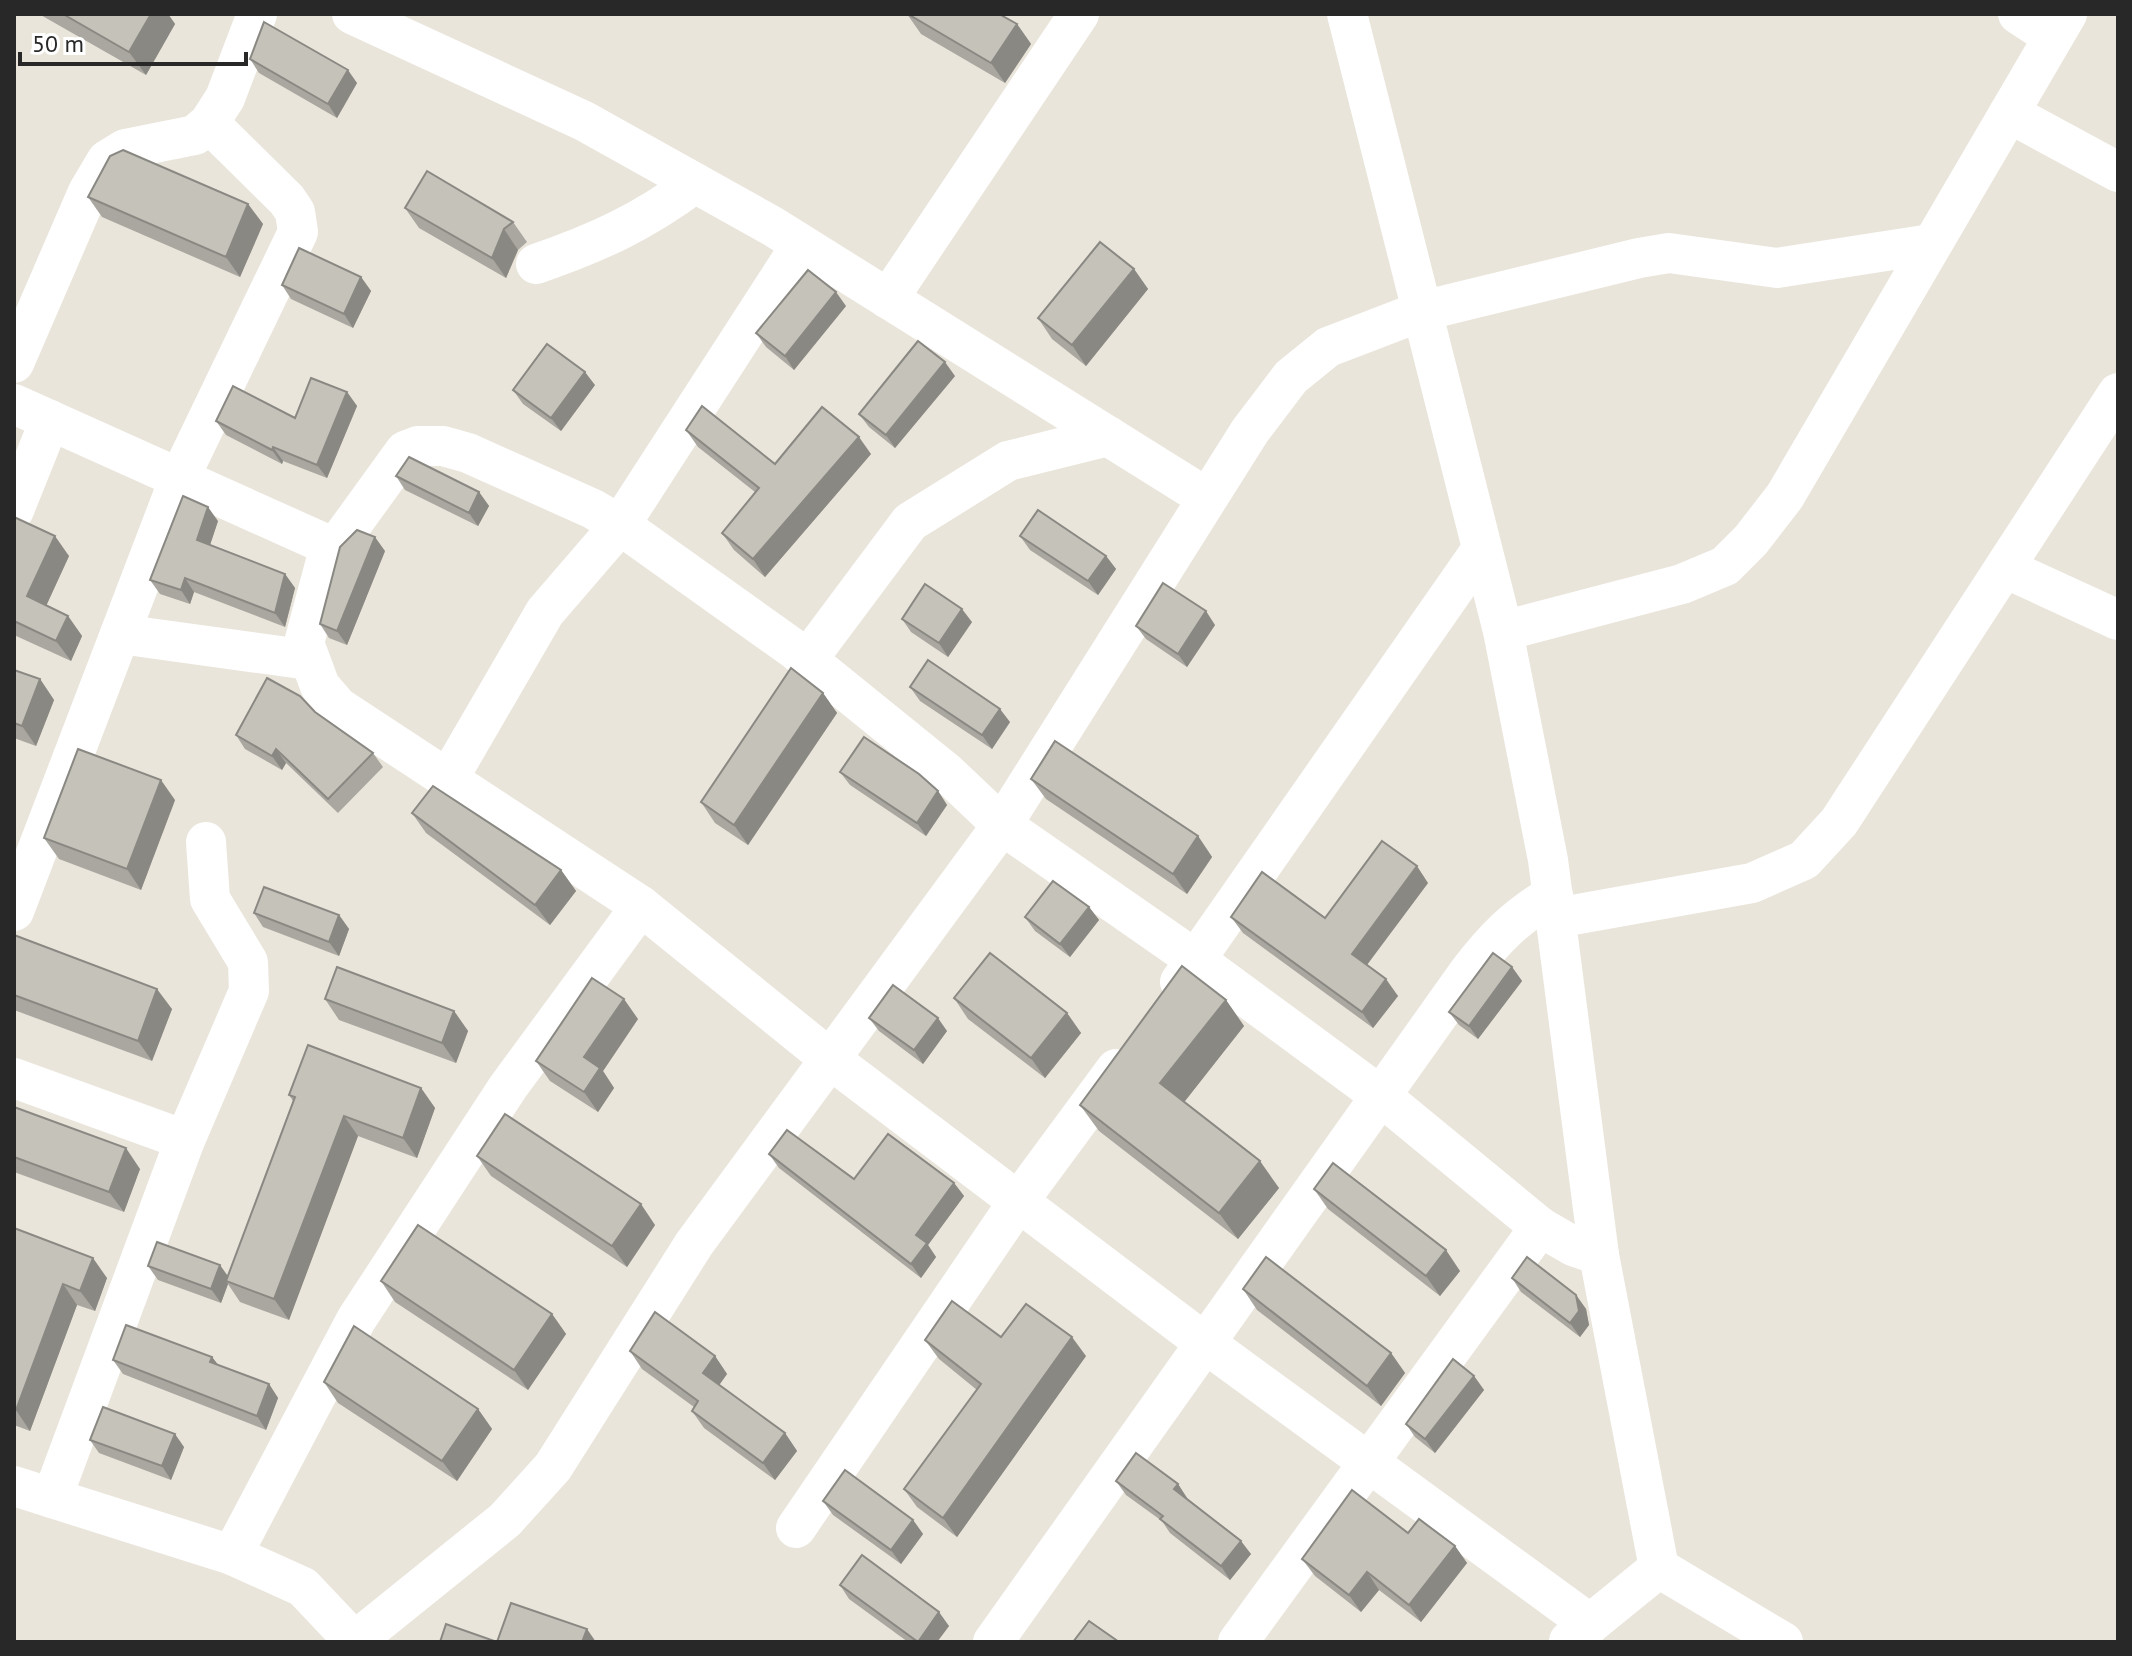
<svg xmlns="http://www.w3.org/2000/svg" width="2132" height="1656" font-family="'PT Sans',sans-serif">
<rect width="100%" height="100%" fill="#eae5db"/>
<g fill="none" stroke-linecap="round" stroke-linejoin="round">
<g stroke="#fff" stroke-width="40">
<polyline points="352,14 584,121 772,226 1207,498"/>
<polyline points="1347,14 1503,631 1548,860 1599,1255 1659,1568 1783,1642"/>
<polyline points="2018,14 2053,37"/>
<polyline points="2009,113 2118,172"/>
<path d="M536 264C597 243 643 222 695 183"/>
<polyline points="888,299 1079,14"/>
<polyline points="14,363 88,192 107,160 125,149 195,135 209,123 225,98 257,14"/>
<polyline points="14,404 330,546 342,538 405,451 418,446 443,446 468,453 593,509 620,525 794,649 946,772 1002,825 1196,960 1382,1097 1540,1227 1573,1246 1599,1255"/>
<polyline points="14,510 50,420"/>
<polyline points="330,546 304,643 320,686 338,707 641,906 830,1059 1205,1343 1590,1624"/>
<polyline points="2005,568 2118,620"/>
<polyline points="1503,631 1682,584 1725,566 1751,540 1785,496 2067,14"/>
<polyline points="120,634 309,660"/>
<polyline points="807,660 910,522 1008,461 1108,436"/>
<polyline points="448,779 545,612 620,525 801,245"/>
<polyline points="14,911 180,477 298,232 295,212 287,200 209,123"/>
<polyline points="1556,918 1752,883 1804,860 1839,822 2118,393"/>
<polyline points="1180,982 1482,549"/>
<polyline points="14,1078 185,1140"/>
<polyline points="14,1486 232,1555 303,1587 355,1642"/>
<polyline points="52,1498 185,1140 249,991 248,962 210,899 206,842"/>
<polyline points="796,1528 1018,1202 1116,1069"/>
<polyline points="232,1555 356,1320 508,1087 641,906"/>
<polyline points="355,1641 505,1520 553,1467 694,1244 1002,825 1250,431 1291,377 1328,347 1422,311 1639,258 1669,253 1777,268 1931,244"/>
<polyline points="1569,1641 1659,1568"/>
<path d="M993 1642 1468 973C1493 940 1516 916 1553 895"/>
<polyline points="1238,1642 1540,1227"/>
</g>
</g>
<g fill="#a9a7a0">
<polygon points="39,14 168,14 175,24 146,75"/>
<polygon points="907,14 1017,24 1031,44 1005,83 921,34"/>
<polygon points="250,59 357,83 337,118 259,73"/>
<polygon points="88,197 248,204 263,224 240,277 102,217"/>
<polygon points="405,208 513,222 527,242 518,250 506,278 419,228"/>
<polygon points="1134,269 1148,289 1086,366 1052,339 1038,318"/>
<polygon points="361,277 371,291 353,328 291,299 282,285"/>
<polygon points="846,306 794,370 766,347 756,333"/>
<polygon points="955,376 895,448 869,427 859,414"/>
<polygon points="595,385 561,431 523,404 513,390"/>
<polygon points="347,392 357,406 327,478 283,461 282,464 226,435 216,421 295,418"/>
<polygon points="686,430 775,464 871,454 765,577 734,550 722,533 755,492 698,447"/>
<polygon points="396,476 479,492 489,506 478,526 405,490"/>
<polygon points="14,517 69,556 46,606 68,616 82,636 71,661 14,635"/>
<polygon points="218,521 210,545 285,574 295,588 285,627 194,592 190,604 160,594 150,580"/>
<polygon points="1020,536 1106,556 1116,569 1098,595 1030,550"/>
<polygon points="385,551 347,645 329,638 320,624"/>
<polygon points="902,619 972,622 948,657 911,632"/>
<polygon points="1215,625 1187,667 1146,639 1136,626"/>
<polygon points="14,670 40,679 54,700 36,746 14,738"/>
<polygon points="910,687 1010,722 992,749 920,701"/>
<polygon points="823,693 837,713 748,845 715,823 701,802"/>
<polygon points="315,712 373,753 383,767 338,813 286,763 282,770 245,749 236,735"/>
<polygon points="840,772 938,791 947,805 926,836 850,785"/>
<polygon points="1031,779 1198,836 1212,857 1187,894 1046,799"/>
<polygon points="175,800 141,890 59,859 44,838"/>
<polygon points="412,813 561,870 576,891 550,925 426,833"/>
<polygon points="1428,883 1367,965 1398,996 1373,1028 1243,933 1231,917 1325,918"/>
<polygon points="1089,907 1099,920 1070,957 1035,931 1025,917"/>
<polygon points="254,913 339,915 349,929 339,956 263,927"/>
<polygon points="14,935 172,1009 152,1061 14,1010"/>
<polygon points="1512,967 1522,981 1478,1039 1459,1025 1449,1012"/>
<polygon points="954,998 1067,1013 1081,1033 1045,1078 968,1019"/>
<polygon points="325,999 454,1011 468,1031 456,1063 339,1020"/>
<polygon points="1226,1000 1244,1026 1184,1102 1279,1188 1238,1239 1099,1131 1080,1105"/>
<polygon points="869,1018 947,1031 923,1064 879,1031"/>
<polygon points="638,1019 603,1071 614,1088 598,1112 550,1081 536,1061"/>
<polygon points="421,1088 435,1108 417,1158 358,1136 289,1320 240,1302 228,1284 221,1303 158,1280 148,1266 228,1276 293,1101 289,1095"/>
<polygon points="14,1107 140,1169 124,1212 14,1172"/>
<polygon points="769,1154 854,1179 954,1183 964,1196 928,1245 936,1257 921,1278 779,1168"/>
<polygon points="477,1156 655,1225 627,1267 491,1176"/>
<polygon points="1314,1189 1460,1271 1440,1296 1328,1209"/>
<polygon points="14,1228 107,1278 95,1311 77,1305 30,1431 14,1425"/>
<polygon points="1512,1278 1576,1295 1586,1309 1589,1325 1580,1337 1521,1292"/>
<polygon points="381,1281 552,1314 566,1334 528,1390 395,1302"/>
<polygon points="1243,1289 1391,1353 1405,1373 1381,1406 1257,1310"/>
<polygon points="1001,1337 1086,1356 957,1537 917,1507 904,1489 977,1390 939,1359 925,1340"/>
<polygon points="630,1351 715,1356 727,1374 719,1385 785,1433 797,1451 775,1480 704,1428 692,1411 694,1407 642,1369"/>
<polygon points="212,1357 219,1366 269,1384 278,1398 266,1430 123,1374 113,1360"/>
<polygon points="1474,1376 1484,1390 1435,1453 1415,1437 1406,1424"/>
<polygon points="324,1382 478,1409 492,1429 457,1481 338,1403"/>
<polygon points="90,1440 184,1447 171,1480 99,1453"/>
<polygon points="1116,1481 1178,1484 1187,1498 1186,1499 1251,1554 1230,1580 1170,1533 1162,1521 1126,1495"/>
<polygon points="823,1501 913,1520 923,1534 901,1564 833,1515"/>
<polygon points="1408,1533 1455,1546 1467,1563 1421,1622 1379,1590 1361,1612 1315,1576 1302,1559"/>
<polygon points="840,1585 949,1626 937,1642 908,1642 849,1599"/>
</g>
<g fill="#8a8882">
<polygon points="151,14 168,14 175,24 146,75 129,52"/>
<polygon points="1017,24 1031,44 1005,83 991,63"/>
<polygon points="348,70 357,83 337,118 328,104"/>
<polygon points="248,204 263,224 240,277 226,257"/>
<polygon points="504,229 518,250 506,278 492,258"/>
<polygon points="1134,269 1148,289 1086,366 1072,345"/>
<polygon points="361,277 371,291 353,328 344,314"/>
<polygon points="836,292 846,306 794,370 785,356"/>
<polygon points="945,362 955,376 895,448 886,435"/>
<polygon points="585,372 595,385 561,431 551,418"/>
<polygon points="347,392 357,406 327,478 317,465"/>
<polygon points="859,437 871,454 765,577 753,559"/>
<polygon points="273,447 283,461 282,464 272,450"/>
<polygon points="479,492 489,506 478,526 469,513"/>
<polygon points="208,507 218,521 207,554 197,540"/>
<polygon points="55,536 69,556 41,617 27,596"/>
<polygon points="375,537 385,551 347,645 337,631"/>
<polygon points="1106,556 1116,569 1098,595 1088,581"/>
<polygon points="285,574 295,588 285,627 275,613"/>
<polygon points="185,578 194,592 190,604 181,590"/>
<polygon points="962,609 972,622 948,657 939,643"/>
<polygon points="1206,611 1215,625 1187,667 1178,654"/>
<polygon points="68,616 82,636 71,661 56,641"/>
<polygon points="40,679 54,700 36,746 22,726"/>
<polygon points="823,693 837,713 748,845 734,825"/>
<polygon points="1000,709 1010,722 992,749 982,735"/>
<polygon points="276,749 286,763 282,770 272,756"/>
<polygon points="161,780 175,800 141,890 127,869"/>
<polygon points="938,791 947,805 926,836 917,823"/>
<polygon points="1198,836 1212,857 1187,894 1173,874"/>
<polygon points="1417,866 1428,883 1363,970 1352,954"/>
<polygon points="561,870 576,891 550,925 535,905"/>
<polygon points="1089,907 1099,920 1070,957 1060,944"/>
<polygon points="339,915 349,929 339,956 329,942"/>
<polygon points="1512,967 1522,981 1478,1039 1469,1026"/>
<polygon points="1386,979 1398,996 1373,1028 1362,1012"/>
<polygon points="157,989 172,1009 152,1061 138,1041"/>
<polygon points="624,999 638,1019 603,1071 614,1088 598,1112 584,1092 584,1057"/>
<polygon points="1226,1000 1244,1026 1178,1110 1160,1083"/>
<polygon points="454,1011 468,1031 456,1063 442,1043"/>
<polygon points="1067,1013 1081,1033 1045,1078 1031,1058"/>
<polygon points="938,1018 947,1031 923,1064 914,1050"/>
<polygon points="421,1088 435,1108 417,1158 403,1138"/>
<polygon points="344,1116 358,1136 289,1320 274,1299"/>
<polygon points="126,1148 140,1169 124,1212 109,1192"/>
<polygon points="1260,1161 1279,1188 1238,1239 1219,1213"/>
<polygon points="954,1183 964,1196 928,1245 936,1257 921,1278 911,1264 916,1235"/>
<polygon points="641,1204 655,1225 627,1267 612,1246"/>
<polygon points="1446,1250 1460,1271 1440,1296 1426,1276"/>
<polygon points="93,1258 107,1278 95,1311 80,1291"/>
<polygon points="220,1265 230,1279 226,1281 228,1284 221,1303 211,1289"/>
<polygon points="63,1284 77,1305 30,1431 16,1410"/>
<polygon points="1576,1295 1586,1309 1589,1325 1580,1337 1570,1323"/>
<polygon points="552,1314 566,1334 528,1390 514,1370"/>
<polygon points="1072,1337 1086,1356 957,1537 943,1518"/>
<polygon points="1391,1353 1405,1373 1381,1406 1367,1386"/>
<polygon points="715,1356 727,1374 715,1391 703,1373"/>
<polygon points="212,1357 222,1370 210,1362"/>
<polygon points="1474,1376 1484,1390 1435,1453 1425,1439"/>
<polygon points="269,1384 278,1398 266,1430 257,1416"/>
<polygon points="478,1409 492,1429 457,1481 442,1461"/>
<polygon points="785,1433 797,1451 775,1480 763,1463"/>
<polygon points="175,1434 184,1447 171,1480 162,1466"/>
<polygon points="1178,1484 1187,1498 1183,1503 1174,1489"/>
<polygon points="913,1520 923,1534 901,1564 891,1550"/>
<polygon points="1241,1541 1251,1554 1230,1580 1221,1566"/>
<polygon points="1455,1546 1467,1563 1421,1622 1409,1605"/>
<polygon points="1367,1572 1379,1590 1361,1612 1349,1595"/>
<polygon points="939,1612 949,1626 937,1642 918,1642"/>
<polygon points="587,1629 596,1642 582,1642"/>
</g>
<g fill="#c5c2ba" stroke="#8a8882" stroke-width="2">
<polygon points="63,14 151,14 129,52"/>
<polygon points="908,14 999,14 1017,24 991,63"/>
<polygon points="264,22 348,70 328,104 250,59"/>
<polygon points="123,150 248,204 226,257 88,197 110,156"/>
<polygon points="427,171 513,222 504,229 492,258 405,208"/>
<polygon points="1100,242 1134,269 1072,345 1038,318"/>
<polygon points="299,248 361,277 344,314 282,285"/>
<polygon points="808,270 836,292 785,356 756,333"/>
<polygon points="918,341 945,362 886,435 859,414"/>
<polygon points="547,344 585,372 551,418 513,390"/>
<polygon points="311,378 347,392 317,465 273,447 272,450 216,421 233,386 295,418"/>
<polygon points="702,406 775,464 822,407 859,437 753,559 722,533 759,488 686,430"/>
<polygon points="409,457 479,492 469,513 396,476"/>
<polygon points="183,496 208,507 197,540 285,574 275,613 185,578 181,590 150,580"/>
<polygon points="1038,510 1106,556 1088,581 1020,536"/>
<polygon points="14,517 55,536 27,596 68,616 56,641 14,621"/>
<polygon points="357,530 375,537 337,631 320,624 340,547"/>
<polygon points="1163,583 1206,611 1178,654 1136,626"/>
<polygon points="925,584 962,609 939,643 902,619"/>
<polygon points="928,660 1000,709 982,735 910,687"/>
<polygon points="791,668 823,693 734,825 701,802"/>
<polygon points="14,670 40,679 22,726 14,723"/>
<polygon points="267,678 300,696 315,712 373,753 328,799 276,749 272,756 236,735"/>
<polygon points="864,737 919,774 938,791 917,823 840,772"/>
<polygon points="1055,741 1198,836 1173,874 1031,779"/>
<polygon points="78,749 161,780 127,869 44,838"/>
<polygon points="433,786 561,870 535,905 412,813"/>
<polygon points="1382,841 1417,866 1352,954 1386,979 1362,1012 1231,917 1262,872 1325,918"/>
<polygon points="1053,881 1089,907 1060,944 1025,917"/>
<polygon points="264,887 339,915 329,942 254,913"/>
<polygon points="14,935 157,989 138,1041 14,995"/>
<polygon points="990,953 1067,1013 1031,1058 954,998"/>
<polygon points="1493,953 1512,967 1469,1026 1449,1012"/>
<polygon points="1182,966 1226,1000 1160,1083 1260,1161 1219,1213 1080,1105"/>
<polygon points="337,967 454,1011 442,1043 325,999"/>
<polygon points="592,978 624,999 584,1057 600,1068 584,1092 536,1061"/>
<polygon points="893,985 938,1018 914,1050 869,1018"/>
<polygon points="308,1045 421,1088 403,1138 344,1116 274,1299 226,1281 295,1097 289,1095"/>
<polygon points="14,1107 126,1148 109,1192 14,1157"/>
<polygon points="505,1114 641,1204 612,1246 477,1156"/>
<polygon points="787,1130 854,1179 888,1134 954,1183 916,1235 927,1243 911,1264 769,1154"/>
<polygon points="1333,1163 1446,1250 1426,1276 1314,1189"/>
<polygon points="418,1225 552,1314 514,1370 381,1281"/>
<polygon points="14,1228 93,1258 80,1291 63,1284 16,1410 14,1410"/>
<polygon points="157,1242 220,1265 211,1289 148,1266"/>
<polygon points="1266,1257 1391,1353 1367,1386 1243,1289"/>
<polygon points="1527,1257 1576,1295 1579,1311 1570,1323 1512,1278"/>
<polygon points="952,1301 1001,1337 1026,1304 1072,1337 943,1518 904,1489 981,1384 925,1340"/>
<polygon points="655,1312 715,1356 703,1373 785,1433 763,1463 692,1411 698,1401 630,1351"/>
<polygon points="126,1325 212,1357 210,1362 269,1384 257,1416 113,1360"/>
<polygon points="354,1326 478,1409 442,1461 324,1382"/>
<polygon points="1453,1359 1474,1376 1425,1439 1406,1424"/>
<polygon points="103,1407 175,1434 162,1466 90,1440"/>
<polygon points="1136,1453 1178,1484 1174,1489 1241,1541 1221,1566 1160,1519 1163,1516 1116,1481"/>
<polygon points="845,1470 913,1520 891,1550 823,1501"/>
<polygon points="1352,1490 1408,1533 1419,1519 1455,1546 1409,1605 1367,1572 1349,1595 1302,1559"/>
<polygon points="862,1555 939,1612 918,1642 840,1585"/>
<polygon points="511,1603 587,1629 582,1642 440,1642 446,1624 497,1642"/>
<polygon points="1089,1621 1119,1642 1073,1642"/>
</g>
<rect width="2132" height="1656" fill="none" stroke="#282828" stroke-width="32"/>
<path d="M20 52v12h226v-12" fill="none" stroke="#282828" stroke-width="4"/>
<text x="32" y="52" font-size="24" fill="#282828" stroke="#ffffff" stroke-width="6" paint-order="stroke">50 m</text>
</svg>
